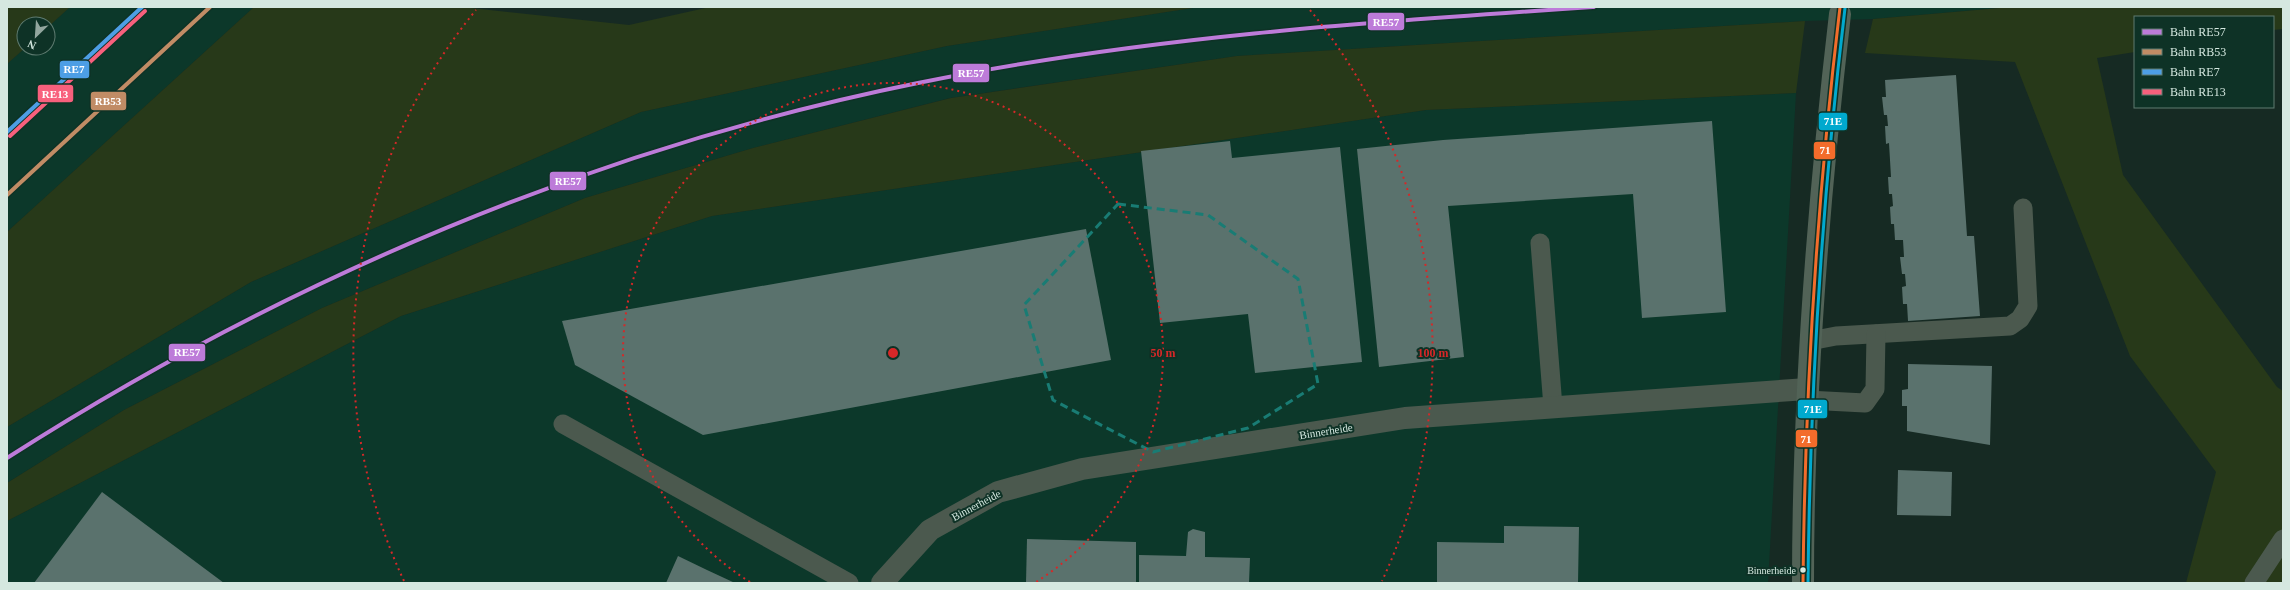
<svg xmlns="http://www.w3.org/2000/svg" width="2290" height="590" font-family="'Times New Roman',serif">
<rect width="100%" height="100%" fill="#162a23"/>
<g fill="#0c382a">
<polygon points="70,7 254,7 7,232 7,64 25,48 48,48 48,27"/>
<polygon points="1199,7 2011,7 1873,19 1805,21 1237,56 950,98 753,148 585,198 322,308 124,410 7,483 7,427 251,282 641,112 947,46"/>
<polygon points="1796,93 1768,583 7,583 7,521 401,316 712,216 1426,110"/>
</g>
<g fill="#273919">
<polygon points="7,7 70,7 48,27 48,24 24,24 25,48 7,64"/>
<polygon points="254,7 462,7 629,25 710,7 1199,7 947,46 641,112 251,282 7,427 7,232"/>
<polygon points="2011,7 2283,7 2283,29 2273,30 2273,17 2135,17 2135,52 2097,58 2123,175 2277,387 2283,391 2283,583 2186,583 2216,472 2130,356 2015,62 1865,53 1873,19"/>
<polygon points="1805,21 1796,93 1426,110 712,216 401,316 7,521 7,483 124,410 322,308 585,198 753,148 951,98 1237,56"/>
</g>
<g fill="#5a726d">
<polygon points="1956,75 1967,236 1974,236 1980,316 1908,321 1907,304 1903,304 1902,287 1906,286 1905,274 1902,274 1900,257 1904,257 1903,240 1895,240 1894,224 1891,224 1890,207 1893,206 1892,194 1889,194 1888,177 1891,177 1889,143 1886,144 1885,126 1888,126 1887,115 1884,115 1882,97 1886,97 1885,80"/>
<polygon points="1712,121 1726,312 1642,318 1633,194 1448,206 1464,357 1379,367 1357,149 1443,140"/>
<polygon points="1230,141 1232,158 1340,147 1362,362 1255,373 1248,314 1160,323 1141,151"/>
<polygon points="1086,229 1111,360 703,435 575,365 562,321"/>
<polygon points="1908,364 1992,366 1990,445 1907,431 1907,406 1902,406 1902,390 1908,389"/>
<polygon points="1898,470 1952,472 1951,516 1897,515"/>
<polygon points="102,492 224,583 34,583"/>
<polygon points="1504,526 1579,527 1578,583 1437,583 1437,542 1504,543"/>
<polygon points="1193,529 1205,532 1205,557 1250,558 1249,583 1139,583 1139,555 1186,556 1188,532"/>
<polygon points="1027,539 1136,542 1136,583 1026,583"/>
<polygon points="678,556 707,570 735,583 666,583"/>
</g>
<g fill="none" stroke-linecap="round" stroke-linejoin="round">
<g stroke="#4b594e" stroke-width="19">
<polyline points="1540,243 1553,407"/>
<polyline points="1810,341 1836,336 2010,326 2020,319 2028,306 2023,208"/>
<polyline points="1807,400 1865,403 1875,389 1876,334"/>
<polyline points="563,424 849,583"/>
<polyline points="2254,583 2283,539"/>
</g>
<polyline stroke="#4b594e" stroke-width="22" points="882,583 930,530 998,492 1082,469 1405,418 1807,389"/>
<path stroke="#526357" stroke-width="22" d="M1803 583C1803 393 1818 203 1840 14"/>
<g stroke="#0e3226" stroke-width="6">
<path id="bus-1" d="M1803 583C1805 390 1817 199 1840 7"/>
</g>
<g stroke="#0e3226" stroke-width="6">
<path id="bus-2" d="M1808 583C1810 390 1822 199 1845 8"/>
</g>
<use href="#bus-1" stroke="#f36c2b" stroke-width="3"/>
<use href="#bus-2" stroke="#00a9ce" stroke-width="3"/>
<g stroke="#0e3226" stroke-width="7">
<path id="rail-1" d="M7 458C285 280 595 148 918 83 1141 37 1368 22 1594 7"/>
</g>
<g stroke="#0e3226" stroke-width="7">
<polyline id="rail-2" points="7,195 210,7"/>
</g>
<g stroke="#0e3226" stroke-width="7">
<polyline id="rail-3" points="7,132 142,7"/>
</g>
<g stroke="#0e3226" stroke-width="7">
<polyline id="rail-4" points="10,136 145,11"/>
</g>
<use href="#rail-1" stroke="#bd7bd9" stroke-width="4"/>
<use href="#rail-2" stroke="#c18c65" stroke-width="4"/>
<use href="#rail-3" stroke="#4d9ee5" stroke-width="4"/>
<use href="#rail-4" stroke="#f8607d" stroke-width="4"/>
</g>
<path fill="none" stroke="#197c74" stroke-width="3" stroke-dasharray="8 5" stroke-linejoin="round" d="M1118 204 1208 215 1298 279 1318 384 1248 428 1153 452 1053 400 1024 305Z"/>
<g fill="none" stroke="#d62828" stroke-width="2" stroke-dasharray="2 4">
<path d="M750 582A270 270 0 1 1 1036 582"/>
<path d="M404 581A540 540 0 0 1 476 10M1310 10A540 540 0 0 1 1382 581"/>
</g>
<circle fill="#d5e8e0" stroke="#0e3226" stroke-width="1.5" cx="1803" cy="570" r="3.5"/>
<g text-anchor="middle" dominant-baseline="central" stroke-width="4" stroke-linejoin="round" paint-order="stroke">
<g font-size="10" fill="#d5e8e0" stroke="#0e3226" text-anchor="end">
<text x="1796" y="570">Binnerheide</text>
</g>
<g font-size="11" fill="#d5e8e0" stroke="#0e3226">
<text transform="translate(1326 431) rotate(-9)">Binnerheide</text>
<text transform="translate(976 505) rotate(-28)">Binnerheide</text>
</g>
</g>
<circle cx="893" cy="353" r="6" fill="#d62828" stroke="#0e3226" stroke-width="2"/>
<g font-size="12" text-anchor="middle" font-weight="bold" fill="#d62828" stroke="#0e3226" stroke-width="4" stroke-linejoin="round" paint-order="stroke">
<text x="1163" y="357">50 m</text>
<text x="1433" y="357">100 m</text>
</g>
<g stroke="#0e3226" stroke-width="1.5">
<rect x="1367" y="12" width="38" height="19" rx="4" fill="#bd7bd9"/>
<rect x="59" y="60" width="31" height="19" rx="4" fill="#4d9ee5"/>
<rect x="952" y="63" width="38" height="20" rx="4" fill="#bd7bd9"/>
<rect x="37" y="84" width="37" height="19" rx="4" fill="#f8607d"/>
<rect x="90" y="91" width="37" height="20" rx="4" fill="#c18c65"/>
<rect x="1818" y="112" width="30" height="19" rx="4" fill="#00a9ce"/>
<rect x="1813" y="141" width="23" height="19" rx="4" fill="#f36c2b"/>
<rect x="549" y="171" width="38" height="20" rx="4" fill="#bd7bd9"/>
<rect x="168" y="343" width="38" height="19" rx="4" fill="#bd7bd9"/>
<rect x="1797" y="399" width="31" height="20" rx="4" fill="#00a9ce"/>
<rect x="1795" y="429" width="23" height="19" rx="4" fill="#f36c2b"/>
</g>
<g font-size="11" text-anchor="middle" font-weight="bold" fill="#fff">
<text x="1386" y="26">RE57</text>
<text x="74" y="73">RE7</text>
<text x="971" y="77">RE57</text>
<text x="55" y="98">RE13</text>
<text x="108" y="105">RB53</text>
<text x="1833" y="125">71E</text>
<text x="1825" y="154">71</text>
<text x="568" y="185">RE57</text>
<text x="187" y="356">RE57</text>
<text x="1813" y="413">71E</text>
<text x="1806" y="443">71</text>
</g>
<rect width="2290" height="590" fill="none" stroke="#d5e8e0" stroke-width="16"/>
<rect x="2134" y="16" width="140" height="92" fill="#0e3226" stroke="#5e7b70"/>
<rect x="2142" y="29" width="20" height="6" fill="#bd7bd9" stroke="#5e7b70"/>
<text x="2170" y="36" font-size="12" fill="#d5e8e0">Bahn RE57</text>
<rect x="2142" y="49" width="20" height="6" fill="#c18c65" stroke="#5e7b70"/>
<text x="2170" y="56" font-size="12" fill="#d5e8e0">Bahn RB53</text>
<rect x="2142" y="69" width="20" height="6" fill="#4d9ee5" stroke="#5e7b70"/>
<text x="2170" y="76" font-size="12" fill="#d5e8e0">Bahn RE7</text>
<rect x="2142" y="89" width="20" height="6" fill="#f8607d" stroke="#5e7b70"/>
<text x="2170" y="96" font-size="12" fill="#d5e8e0">Bahn RE13</text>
<g transform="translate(36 36) rotate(205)"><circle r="19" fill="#0e3226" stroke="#5e7b70"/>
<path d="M0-3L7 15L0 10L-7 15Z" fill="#92a69e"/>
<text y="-6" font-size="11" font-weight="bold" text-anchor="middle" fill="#d5e8e0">N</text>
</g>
</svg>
